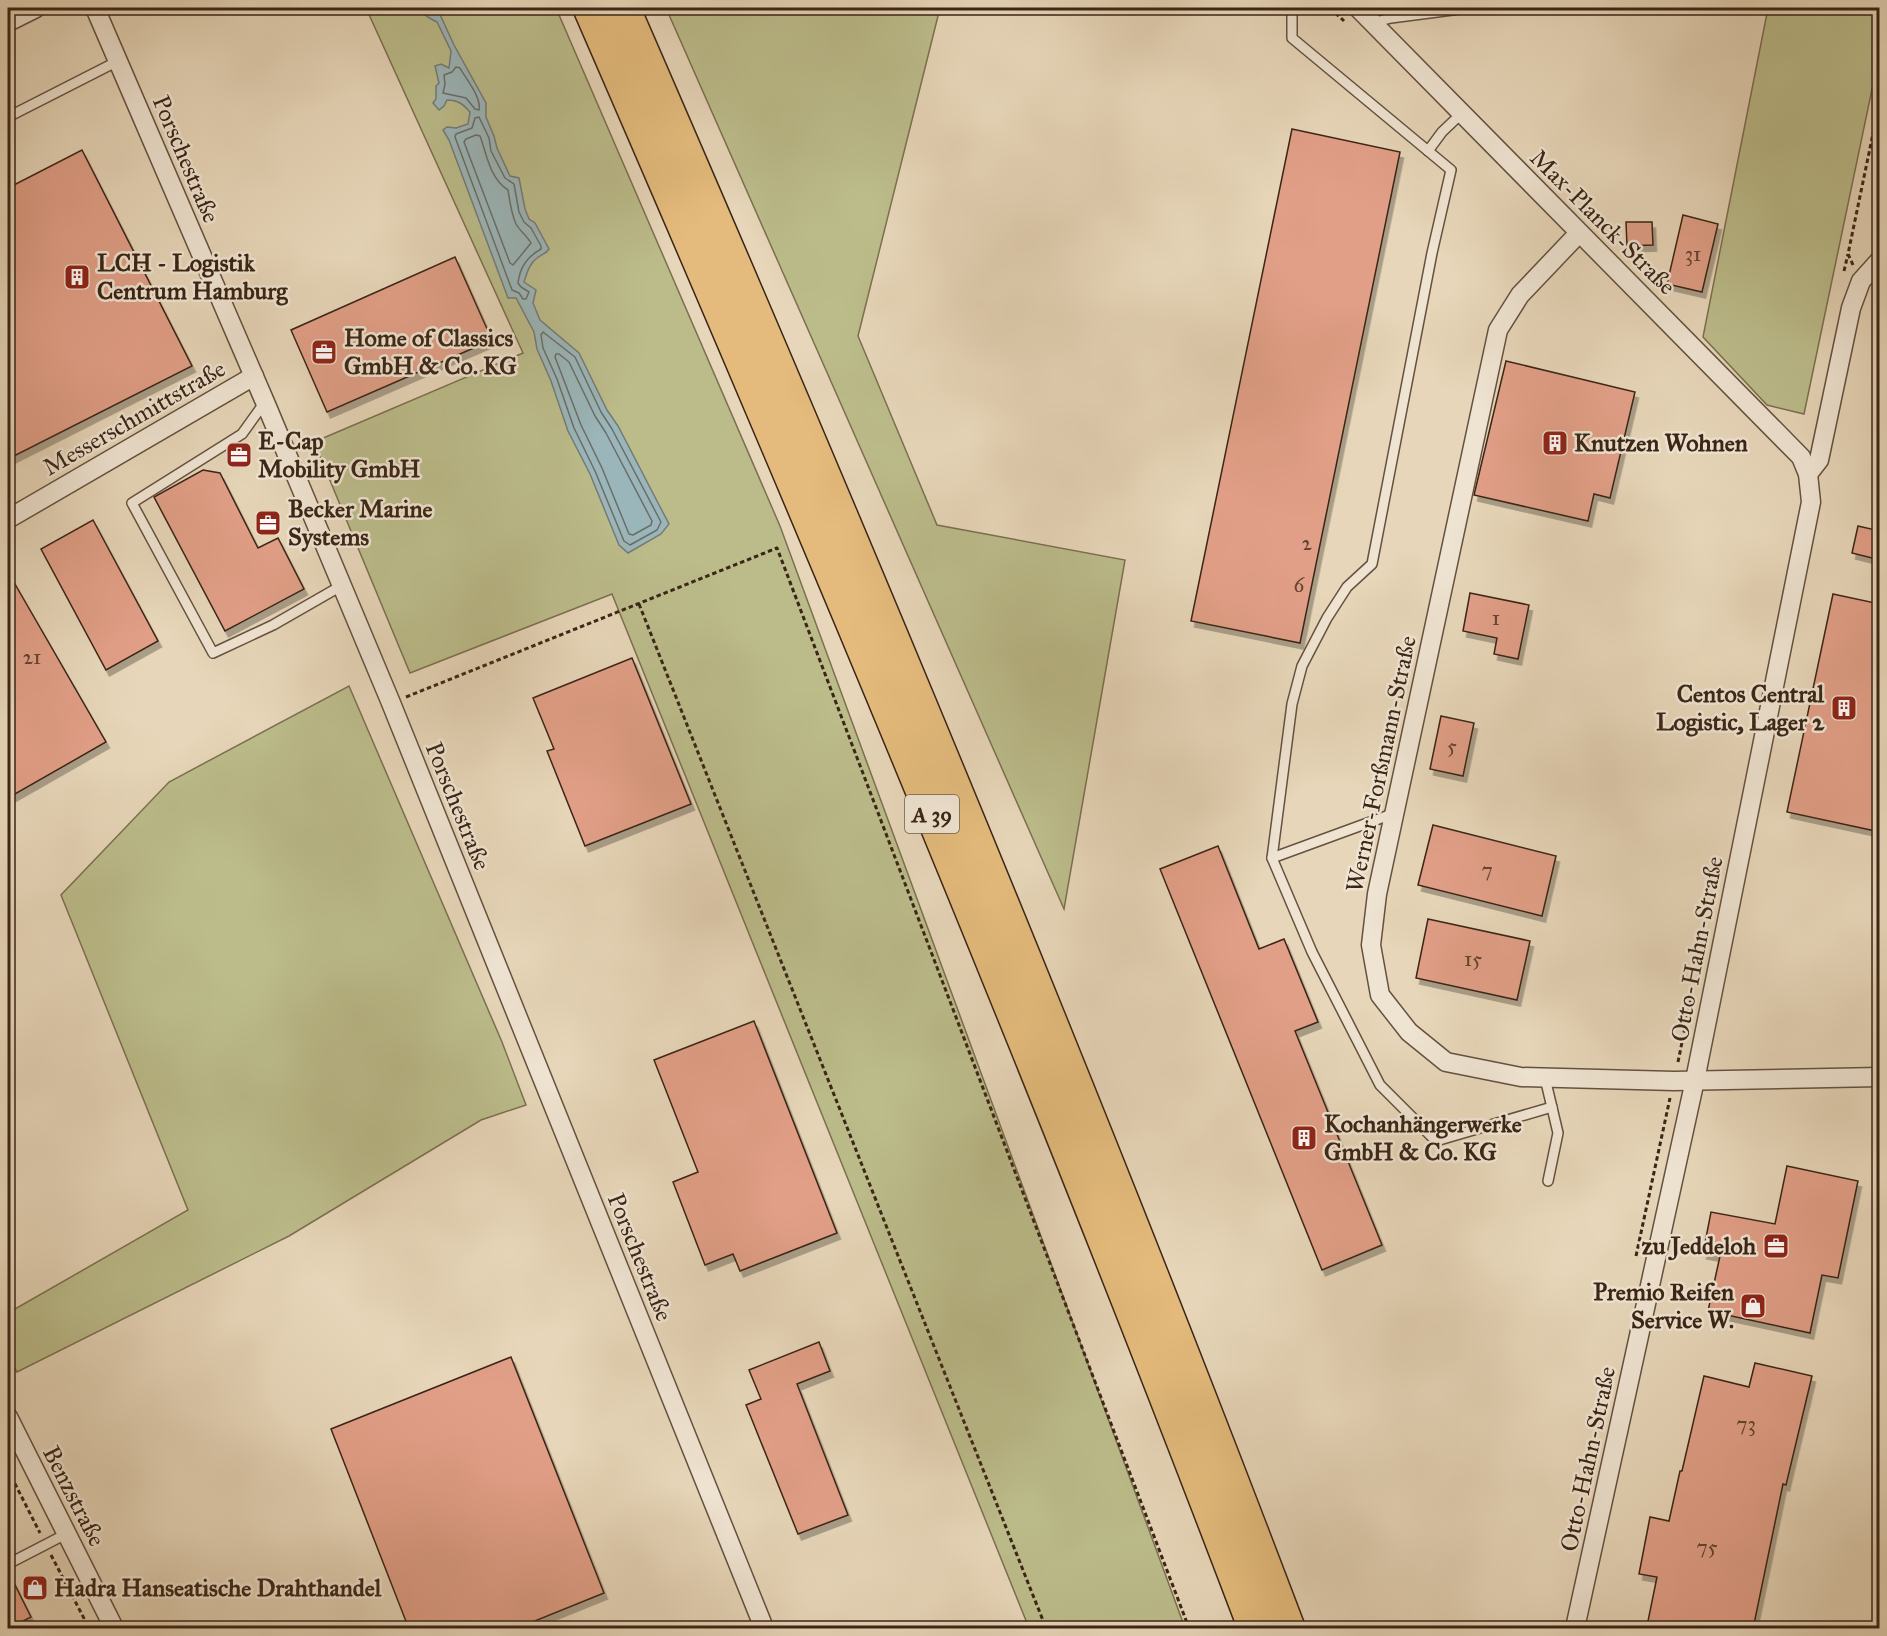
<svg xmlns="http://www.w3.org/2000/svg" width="1887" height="1636" font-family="'IM FELL Great Primer',serif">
<defs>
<filter id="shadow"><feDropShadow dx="3.5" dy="6" stdDeviation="0" flood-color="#0004"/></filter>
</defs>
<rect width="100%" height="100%" fill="#e7d6b9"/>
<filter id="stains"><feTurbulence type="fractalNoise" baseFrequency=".00333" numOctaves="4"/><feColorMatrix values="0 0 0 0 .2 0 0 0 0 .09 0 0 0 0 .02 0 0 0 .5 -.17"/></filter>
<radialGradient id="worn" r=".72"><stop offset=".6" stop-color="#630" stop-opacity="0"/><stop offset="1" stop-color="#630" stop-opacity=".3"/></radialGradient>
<g fill="#bcbc8b" stroke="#7b7050" stroke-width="1.5">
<polygon points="366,8 556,8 780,526 1185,1628 1029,1628 612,594 410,673 314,442 523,353"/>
<polygon points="666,8 940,8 858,336 937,525 1125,560 1064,909"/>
<polygon points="1768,8 1879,8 1879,56 1804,414 1767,405 1703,337"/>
<polygon points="349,686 502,1042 526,1105 481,1120 289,1236 17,1372 8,1355 8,1313 188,1210 61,895 169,782"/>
</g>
<path fill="#9bb6ba" stroke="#747c78" stroke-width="1.5" d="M416 8H437L454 45 486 103V117L494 136 497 148 510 176 519 178 525 209 529 219 535 223 549 249C546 254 542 254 537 258 529 264 527 273 524 282L536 290 533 303 540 320 579 353 607 410 618 426 669 524 661 534 628 553 619 545 590 474 568 431 551 381 537 349 534 332 516 298H508L449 140 443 130 447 127 456 128 468 124 470 112C463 104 458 100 447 100L444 106 439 110 433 103 436 99V86L439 83 435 66 441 64 449 68 451 51 437 22C427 18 424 13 416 8Z"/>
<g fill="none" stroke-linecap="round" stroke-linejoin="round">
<g stroke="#6a6e68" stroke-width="1.5">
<path d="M456 67 460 68C466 79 482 98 479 110L475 109 466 98 443 93 445 84 444 75 452 72Z"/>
<path d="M479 117 489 138 491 151 505 178 514 184 519 212 524 222 531 228 541 246V249C527 257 520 267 518 283L521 287 529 292 526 299H523L519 293 512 290 455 137 456 134 472 128 475 118Z"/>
<path d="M476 135 480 136C487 155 490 179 508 190 510 202 511 213 516 224 520 231 527 236 531 243L513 265 510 263 464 142 466 139Z"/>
<polygon points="543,332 575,357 601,412 612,429 661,522 657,530 630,545 624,541 595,471 574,428 557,379 543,348 541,335"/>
<polygon points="556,354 559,354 569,362 595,416 606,433 652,521 651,525 633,535 629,534 602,468 581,425 555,357"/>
</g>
</g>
<g fill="#e19f87" stroke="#3a2516" stroke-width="1.5" filter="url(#shadow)">
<polygon points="1292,129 1400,152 1300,643 1191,621"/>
<polygon points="82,150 192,366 8,459 8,188"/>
<polygon points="1683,215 1718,224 1702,292 1667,284"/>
<polygon points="1626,222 1652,222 1653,245 1627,246"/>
<polygon points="455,257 492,340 327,412 291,330"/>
<polygon points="1506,361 1635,392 1610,498 1594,494 1588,521 1474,495"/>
<polygon points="203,470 220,473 258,548 278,538 304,589 225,631 154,497"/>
<polygon points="93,520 158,641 106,670 41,549"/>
<polygon points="1858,526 1880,531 1880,560 1852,553"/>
<polygon points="8,572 106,742 8,798"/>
<polygon points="1470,593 1529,605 1518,659 1494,654 1497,638 1463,631"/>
<polygon points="1833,594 1880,604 1880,832 1787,812"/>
<polygon points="632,658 691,804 585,846 547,751 554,749 533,698"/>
<polygon points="1441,716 1474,723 1463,776 1430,769"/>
<polygon points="1433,825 1556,856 1542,916 1418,885"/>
<polygon points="1218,846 1259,949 1284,939 1318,1022 1295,1031 1382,1245 1322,1270 1160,869"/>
<polygon points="1428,919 1530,941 1517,1000 1416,978"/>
<polygon points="754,1021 837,1233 740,1271 733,1254 705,1265 673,1182 698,1172 654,1060"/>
<polygon points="1787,1166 1858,1181 1838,1278 1822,1275 1810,1333 1708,1311 1720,1256 1703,1253 1711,1212 1775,1224"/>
<polygon points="819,1342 830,1371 797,1384 848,1515 798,1534 746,1405 761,1399 749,1370"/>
<polygon points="511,1357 604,1593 515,1629 409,1629 331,1429"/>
<polygon points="1755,1363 1812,1376 1786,1485 1783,1484 1753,1629 1662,1629 1647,1626 1657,1577 1639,1574 1650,1517 1669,1521 1680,1471 1682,1471 1704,1376 1749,1387"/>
<polygon points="8,1571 31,1617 8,1629"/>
</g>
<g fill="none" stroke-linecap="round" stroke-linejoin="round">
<g stroke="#65513f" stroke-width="12">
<g id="service">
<polyline points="1372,23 1391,18 1468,8"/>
<polyline points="8,117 118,61"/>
<polyline points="1428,151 1442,132 1462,113"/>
<polyline points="265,402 242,434 132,503 213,653 273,625 341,586"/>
<polyline points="1395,813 1272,858 1312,952 1380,1085 1436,1141 1552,1107"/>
<polyline points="1272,858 1292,704 1302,666 1327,618 1347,587 1372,564 1432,253 1451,170 1292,38 1292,8"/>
<polyline points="1545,1078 1558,1133 1548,1181"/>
<polyline points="8,1564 66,1534"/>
</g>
</g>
<g stroke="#65513f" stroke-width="21">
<g id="minor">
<polyline points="95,8 265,402 391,703 764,1628"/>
<polyline points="1358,8 1801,457 1808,474 1811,502 1695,1080 1575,1628"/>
<polyline points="8,22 36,8"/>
<polyline points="1579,233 1520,295 1498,330 1377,894 1371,945 1380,995 1409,1032 1446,1062 1521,1077 1674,1081 1880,1077"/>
<polyline points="1808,474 1819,460 1851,308 1861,281 1880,260"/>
<polyline points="8,519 254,376"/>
<polyline points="8,1417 114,1628"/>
</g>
</g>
<g stroke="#3a2516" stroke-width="36">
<g id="motorway">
<path d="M590 8C823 543 1048 1082 1255 1628"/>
<path d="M623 8C856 543 1081 1082 1288 1628"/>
</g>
</g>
<g stroke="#3a2516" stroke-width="3" stroke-dasharray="4.5 3" stroke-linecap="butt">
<polyline points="1330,8 1344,21"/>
<polyline points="1853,265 1848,254 1880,100"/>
<polyline points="1844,271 1848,254"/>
<polyline points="639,604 1046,1628"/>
<polyline points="406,697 777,548 1189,1628"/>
<polyline points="1678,1062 1691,998"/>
<polyline points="1636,1256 1670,1098"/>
<polyline points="8,1470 40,1533"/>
<polyline points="51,1555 89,1628"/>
</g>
<use href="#service" stroke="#efe4d2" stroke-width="9"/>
<use href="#minor" stroke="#efe4d2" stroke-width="18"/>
<use href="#motorway" stroke="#e4bb7c" stroke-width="33"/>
</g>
<defs>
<g id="building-square" transform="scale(1.35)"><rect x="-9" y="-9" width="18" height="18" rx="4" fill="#8f2418" stroke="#efe4d2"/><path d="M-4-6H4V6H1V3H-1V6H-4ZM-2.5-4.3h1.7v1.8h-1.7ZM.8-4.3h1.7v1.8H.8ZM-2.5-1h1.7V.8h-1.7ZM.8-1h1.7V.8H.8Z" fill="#fff"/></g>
<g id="office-square" transform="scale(1.35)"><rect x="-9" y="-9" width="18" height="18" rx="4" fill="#8f2418" stroke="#efe4d2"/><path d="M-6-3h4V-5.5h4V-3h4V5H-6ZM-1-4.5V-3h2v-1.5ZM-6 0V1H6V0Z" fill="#fff"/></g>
<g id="shop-square" transform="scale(1.35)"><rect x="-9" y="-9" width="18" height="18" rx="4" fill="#8f2418" stroke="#efe4d2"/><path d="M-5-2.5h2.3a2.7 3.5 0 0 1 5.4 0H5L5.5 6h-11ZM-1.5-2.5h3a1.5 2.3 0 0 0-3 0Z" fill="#fff"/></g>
</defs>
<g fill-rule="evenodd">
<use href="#building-square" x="77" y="277"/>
<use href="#office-square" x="324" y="352"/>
<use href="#building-square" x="1555" y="443"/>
<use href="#office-square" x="239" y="455"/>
<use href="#office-square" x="268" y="523"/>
<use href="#building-square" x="1844" y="708"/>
<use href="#building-square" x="1304" y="1138"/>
<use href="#office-square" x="1776" y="1246"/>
<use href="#shop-square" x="1753" y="1306"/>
<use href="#shop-square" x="35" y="1588"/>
</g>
<g text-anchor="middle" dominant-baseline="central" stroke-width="5" stroke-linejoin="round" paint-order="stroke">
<g font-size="21" fill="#644432">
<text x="1693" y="254">31</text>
<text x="1307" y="543">2</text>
<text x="1299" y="585">6</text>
<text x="1496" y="618">1</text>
<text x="32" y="657">21</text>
<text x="1452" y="746">5</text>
<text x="1487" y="870">7</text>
<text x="1473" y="959">15</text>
<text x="1746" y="1424">73</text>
<text x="1707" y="1547">75</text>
</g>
<rect fill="#efe4d2" stroke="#705e4e" stroke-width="1.5" x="905" y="795" width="54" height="38" rx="4.5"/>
<g font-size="22" font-weight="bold" fill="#3a2516">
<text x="932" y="814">A 39</text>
</g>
<g font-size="24" fill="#3a2516" stroke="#efe4d2">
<text transform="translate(186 159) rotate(67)">Porschestraße</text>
<text transform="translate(1603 222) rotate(45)">Max-Planck-Straße</text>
<text transform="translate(134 418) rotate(-30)">Messerschmittstraße</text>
<text transform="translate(1381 764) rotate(-78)">Werner-Forßmann-Straße</text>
<text transform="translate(458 806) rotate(68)">Porschestraße</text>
<text transform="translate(1697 949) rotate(-79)">Otto-Hahn-Straße</text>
<text transform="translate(640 1257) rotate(68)">Porschestraße</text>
<text transform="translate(1588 1459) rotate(-78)">Otto-Hahn-Straße</text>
<text transform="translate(74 1496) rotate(63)">Benzstraße</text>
</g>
<g font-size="24" font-weight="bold" fill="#3a2516" stroke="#efe4d2" text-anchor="start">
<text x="97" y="263">LCH - Logistik<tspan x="97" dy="28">Centrum Hamburg</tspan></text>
<text x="344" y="338">Home of Classics<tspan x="344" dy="28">GmbH &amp; Co. KG</tspan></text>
<text x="258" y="441">E-Cap<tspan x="258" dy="28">Mobility GmbH</tspan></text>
<text x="1574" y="443">Knutzen Wohnen</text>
<text x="288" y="509">Becker Marine<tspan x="288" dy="28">Systems</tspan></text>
<text x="1824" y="694" text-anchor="end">Centos Central<tspan x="1824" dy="28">Logistic, Lager 2</tspan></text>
<text x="1324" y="1124">Kochanhängerwerke<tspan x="1324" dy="28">GmbH &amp; Co. KG</tspan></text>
<text x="1756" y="1246" text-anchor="end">zu Jeddeloh</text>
<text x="1734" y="1292" text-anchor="end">Premio Reifen<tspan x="1734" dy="28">Service W.</tspan></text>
<text x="54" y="1588">Hadra Hanseatische Drahthandel</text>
</g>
</g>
<rect width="1887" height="1636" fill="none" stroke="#e7d6b9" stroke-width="30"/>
<rect x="9" y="9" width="1869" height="1618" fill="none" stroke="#3a2516" stroke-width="3"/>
<rect x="15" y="15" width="1857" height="1606" fill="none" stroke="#3a2516" stroke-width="1.5"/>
<rect width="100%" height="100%" filter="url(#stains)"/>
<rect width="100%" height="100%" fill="url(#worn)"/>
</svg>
